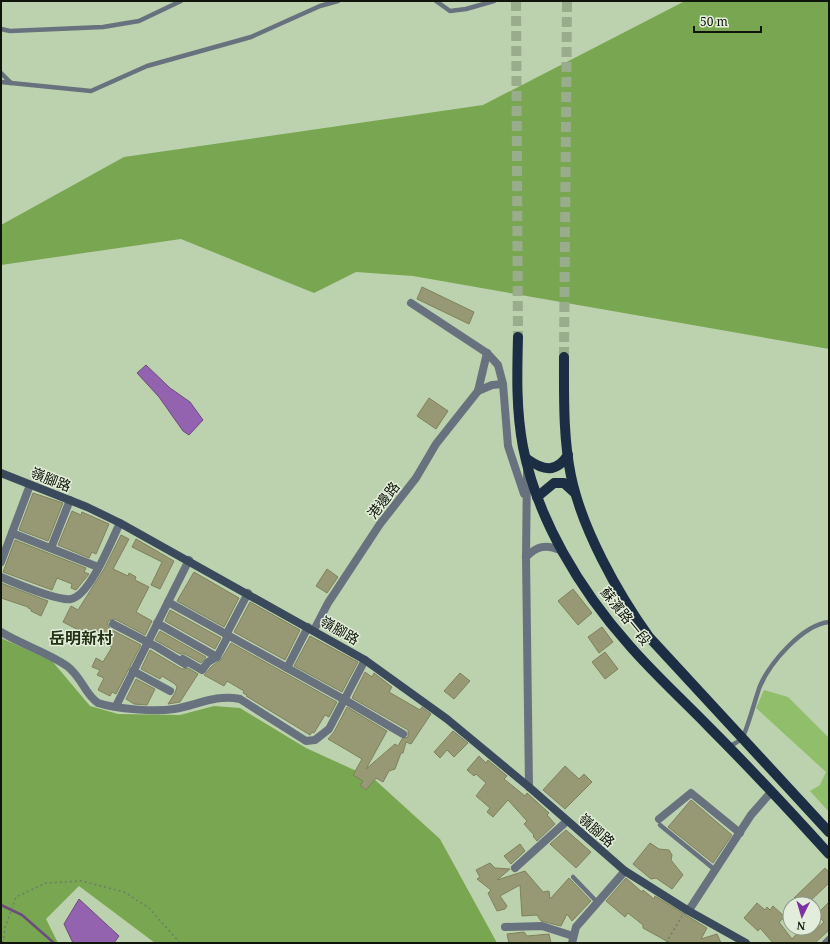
<svg xmlns="http://www.w3.org/2000/svg" width="830" height="944" font-family="'Noto Serif','Noto Sans TC',serif">
<rect width="100%" height="100%" fill="#bcd1ad"/>
<polygon fill="#91be6b" points="764,690 788,697 829,738 829,812 810,791 820,785 826,772 756,708"/>
<g fill="#79a651">
<polygon points="685,1 829,1 829,349 413,276 356,272 314,293 181,239 1,265 1,225 124,157 483,105"/>
<polygon points="1,638 52,661 90,706 118,714 180,715 214,706 240,708 306,748 374,779 440,839 497,943 155,943 79,886 46,919 58,943 1,943"/>
</g>
<g fill="#9363b0" stroke="#6b4c7e">
<polygon points="146,365 170,388 190,402 203,420 189,435 183,431 159,397 137,373"/>
<polygon points="79,899 119,936 114,943 73,943 64,924"/>
</g>
<g fill="none" stroke-linecap="round" stroke-linejoin="round">
<polyline stroke="#6b4c7e" stroke-width="2.5" points="1,905 22,915 54,943"/>
</g>
<g fill="#969974" stroke="#7e815c">
<polygon points="422,287 474,312 469,324 417,299"/>
<polygon points="429,398 448,411 436,429 417,416"/>
<polygon points="33,493 63,503 48,541 19,530"/>
<polygon points="72,511 81,515 82,512 109,524 96,554 92,552 89,558 58,545"/>
<polygon points="121,535 129,539 113,569 128,576 129,573 136,577 135,580 149,587 136,612 152,621 145,635 115,619 108,621 108,625 110,629 141,645 116,694 112,692 110,696 98,690 104,678 97,675 100,670 92,667 96,658 103,662 112,647 63,622 71,606 78,610 104,569"/>
<polygon points="136,539 174,561 160,589 151,585 162,562 132,547"/>
<polygon points="15,540 86,568 84,572 89,574 76,590 71,588 72,584 57,578 52,590 3,572"/>
<polygon points="327,569 338,577 327,593 316,586"/>
<polygon points="194,572 239,598 224,627 177,601"/>
<polygon points="1,583 48,601 41,616 31,611 31,609 28,608 28,607 1,598"/>
<polygon points="573,589 592,613 578,625 558,601"/>
<polygon points="250,602 300,630 285,660 234,632"/>
<polygon points="170,610 221,638 215,649 165,621"/>
<polygon points="602,627 613,642 599,653 588,637"/>
<polygon points="160,631 206,657 201,663 185,654 180,654 155,640"/>
<polygon points="310,636 358,662 342,692 294,666"/>
<polygon points="231,643 337,702 329,717 325,715 314,733 312,732 310,735 246,696 247,695 243,693 244,691 227,681 224,686 204,675 212,666 221,660"/>
<polygon points="150,650 182,669 188,668 198,674 180,702 168,704 175,693 177,687 175,684 162,676 160,679 141,669"/>
<polygon points="605,652 618,669 605,679 592,662"/>
<polygon points="365,672 372,677 374,673 392,687 389,692 420,710 422,707 431,714 411,744 406,742 403,753 401,753 395,769 389,771 383,782 376,778 366,790 360,785 363,781 353,775 362,759 328,739 334,732 347,707 387,731 366,769 395,744 398,746 402,739 408,737 408,730 352,698"/>
<polygon points="460,673 470,681 454,699 444,691"/>
<polygon points="136,679 155,689 147,705 134,704 126,699"/>
<polygon points="453,731 468,743 454,757 447,750 440,758 434,752"/>
<polygon points="479,756 486,763 488,760 507,776 504,779 525,796 527,793 549,813 547,815 555,824 537,841 533,836 534,835 524,824 527,821 508,800 493,817 487,812 490,808 476,796 486,783 476,774 474,776 467,770"/>
<polygon points="565,766 579,779 584,774 592,782 565,809 543,790"/>
<polygon points="691,800 732,835 713,863 668,827"/>
<polygon points="566,830 591,852 576,868 550,844"/>
<polygon points="650,843 659,849 669,850 672,855 671,860 683,875 672,889 656,878 651,879 633,864"/>
<polygon points="520,844 525,851 511,864 504,856"/>
<polygon points="490,863 495,868 510,869 497,880 525,871 543,892 549,891 550,899 569,878 591,901 572,921 567,914 561,926 541,921 537,915 522,916 520,885 500,896 507,906 505,909 497,911 488,893 491,890 477,879 480,877 476,870"/>
<polygon points="825,868 829,872 829,883 807,904 800,904 794,898"/>
<polygon points="626,878 642,892 643,890 654,899 655,896 707,928 701,939 717,934 721,943 670,943 643,928 643,925 628,913 625,917 606,901"/>
<polygon points="829,902 829,930 815,943 773,943 760,928 758,931 744,918 757,903 765,910 767,907 770,910 773,906 785,917 779,922 792,939 802,928 808,928 813,932 824,922 817,914"/>
<polygon points="524,932 527,936 549,934 551,943 509,943 507,934"/>
</g>
<g fill="none" stroke-linecap="round" stroke-linejoin="round">
<g stroke="#99ac8c" stroke-width="10" stroke-dasharray="10 5" stroke-linecap="butt">
<polyline points="516,1 518,337"/>
<polyline points="564,357 567,1"/>
</g>
<g stroke="#6e7d64" stroke-width="1.5" stroke-dasharray="2 3" stroke-linecap="butt">
<polyline points="3,943 5,928 16,897 46,883 82,881 124,892 149,908 180,943"/>
<polyline points="666,943 682,916"/>
</g>
<g stroke="#68727f" stroke-width="4.5">
<polyline points="436,1 450,11 466,9 494,1"/>
<polyline points="1,29 10,31 103,27 139,21 181,1"/>
<polyline points="1,73 11,83"/>
<polyline points="1,82 91,91 147,66 251,37 320,6 338,1"/>
<path d="M729 747C733 744 739 742 742 738 746 734 756 696 760 686 770 663 802 625 829 622"/>
<polyline points="660,825 714,869"/>
<polyline points="573,877 597,902"/>
</g>
<g stroke="#68727f" stroke-width="8">
<polyline points="411,303 487,353 498,365 503,384 508,446 524,494"/>
<polyline points="478,391 492,385 503,384"/>
<polyline points="527,470 526,557 529,787"/>
<polyline points="12,533 98,567"/>
<polyline points="51,548 70,500"/>
<path d="M526 557C537 546 546 544 560 550"/>
<polyline points="1,562 30,485"/>
<path d="M1 577C15 583 58 601 71 599 90 596 112 539 120 523"/>
<polyline points="168,602 345,700 403,734"/>
<polyline points="157,623 217,657 228,636"/>
<polyline points="113,624 157,647 185,664"/>
<polyline points="314,630 328,603 380,524 416,478 436,444 478,391 487,353"/>
<path d="M1 632C22 645 47 652 67 666 82 677 85 695 98 703 116 709 155 712 174 709 198 705 215 694 240 699L306 741 315 740 329 729 365 660"/>
<polyline points="226,635 248,593"/>
<polyline points="183,659 202,670 208,662 217,657"/>
<polyline points="287,668 308,627"/>
<polyline points="133,671 170,691"/>
<polyline points="116,706 189,560"/>
<polyline points="659,819 691,793 740,833"/>
<polyline points="515,868 567,821"/>
<polyline points="687,910 691,907 751,815 772,791"/>
<polyline points="505,927 542,926 573,936"/>
<polyline points="572,943 576,927 625,871"/>
<polyline points="826,943 829,940"/>
</g>
<polyline stroke="#3a4a5c" stroke-width="8" points="1,473 87,507 120,523 365,660 447,719 529,787 625,871 687,910 746,943"/>
<g stroke="#1b2e43" stroke-width="10">
<path d="M518 337C517 374 516 410 523 447 537 519 580 590 629 645 654 674 683 700 710 728 751 769 790 811 829 854"/>
<path d="M564 357C564 396 563 437 571 476 582 529 617 592 649 637L829 832"/>
<path d="M527 459C544 471 556 473 568 455"/>
<polyline points="537,497 554,483 564,483 575,493"/>
</g>
</g>
<g text-anchor="middle" dominant-baseline="central" stroke-width="3" stroke-linejoin="round" paint-order="stroke">
<g font-size="14" fill="#0f1609" stroke="#e3eddb">
<text transform="translate(51 479) rotate(21)">嶺腳路</text>
<text transform="translate(383 500) rotate(-52)">港邊路</text>
<text transform="translate(626 616) rotate(51)">蘇濱路一段</text>
<text transform="translate(340 630) rotate(30)">嶺腳路</text>
<text transform="translate(597 830) rotate(41)">嶺腳路</text>
</g>
<g font-size="16" font-weight="bold" fill="#233215" stroke="#e3eddb">
<text x="81" y="638">岳明新村</text>
</g>
</g>
<rect width="830" height="944" fill="none" stroke="#0f1609" stroke-width="4"/>
<g transform="translate(802 916) rotate(185)"><circle r="19" fill="#e3eddb" stroke="#8e9787"/>
<path d="M0-3L7 15L0 10L-7 15Z" fill="#7d31a3"/>
<text y="-6" font-size="11" font-weight="bold" text-anchor="middle" fill="#0f1609">N</text>
</g>
<path d="M694 26v6h67v-6" fill="none" stroke="#0f1609" stroke-width="2"/>
<text x="700" y="26" font-size="12" fill="#0f1609" stroke="#e3eddb" stroke-width="3" paint-order="stroke">50 m</text>
</svg>
